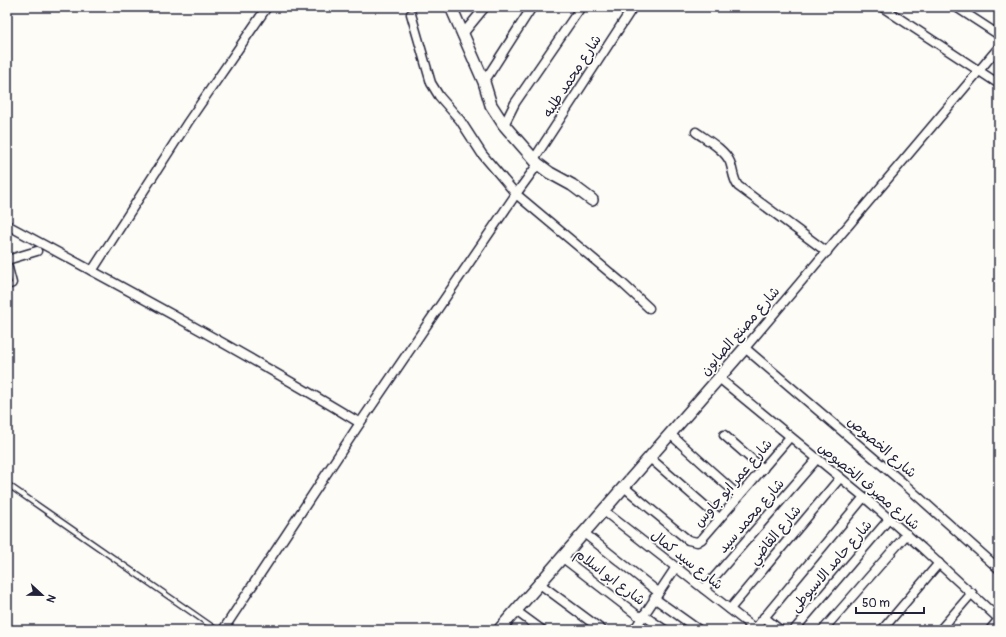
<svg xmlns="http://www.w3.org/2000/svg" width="1006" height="637" font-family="Pangolin,'Playpen Sans Arabic',sans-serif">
<rect width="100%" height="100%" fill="#fdfcf7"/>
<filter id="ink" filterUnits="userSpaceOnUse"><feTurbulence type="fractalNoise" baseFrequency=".025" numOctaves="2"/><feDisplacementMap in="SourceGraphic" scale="8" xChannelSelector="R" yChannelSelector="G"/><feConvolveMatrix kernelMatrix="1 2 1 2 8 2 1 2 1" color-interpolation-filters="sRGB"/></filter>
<g filter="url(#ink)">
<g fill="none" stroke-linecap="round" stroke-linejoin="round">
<g stroke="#22223b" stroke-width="7">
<g id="lane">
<polyline points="7,287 13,285 14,283 8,260"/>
<polyline points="7,484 217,630"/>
</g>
</g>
<g stroke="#22223b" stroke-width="11">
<g id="street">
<polyline points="882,7 999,84"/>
<polyline points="956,7 999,35"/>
<polyline points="411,14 431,83 439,96 460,120 482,154 516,194 621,282 649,308"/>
<polyline points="462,35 485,7"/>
<polyline points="999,47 745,348 903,483 999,569"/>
<polyline points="484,82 532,7"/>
<polyline points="504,125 515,103 581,7"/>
<path d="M696 132C707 140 724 149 730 162 733 170 733 179 738 186L827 252"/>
<polyline points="534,159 633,7"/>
<path d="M7 225C126 289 245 353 360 423"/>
<polyline points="7,260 37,251"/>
<polyline points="92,271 188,122 267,7"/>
<polyline points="719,378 864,497 922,548 999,619"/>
<polyline points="670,434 739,496"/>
<polyline points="724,435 763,469"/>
<polyline points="650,458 719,518"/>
<polyline points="624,487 688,540 697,542 702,539 790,437"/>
<polyline points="604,511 755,629"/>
<polyline points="584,533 658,592"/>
<polyline points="563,558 641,618"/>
<polyline points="540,584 602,630"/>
<polyline points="704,589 817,459"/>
<polyline points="654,598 699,630"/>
<polyline points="730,609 840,478"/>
<polyline points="516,611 542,630"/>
<polyline points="643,615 665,630"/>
<polyline points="764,617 780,630"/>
<polyline points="223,630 360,423 516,194 538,164"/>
<polyline points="634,630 676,567"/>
<polyline points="754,630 864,497"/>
<polyline points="794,630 889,519"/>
<polyline points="823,630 907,534"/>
<polyline points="882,630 939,563"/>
<polyline points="940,630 972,593"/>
<polyline points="990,630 999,619"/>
</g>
</g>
<g stroke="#22223b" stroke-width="14">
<g id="secondary">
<polyline points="451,7 484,82 491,105 504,125 538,164 550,173 572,185 592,200"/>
<polyline points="499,630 745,348"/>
</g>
</g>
<use href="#lane" stroke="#fdfcf7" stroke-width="4"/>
<use href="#street" stroke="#fdfcf7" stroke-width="8"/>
<use href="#secondary" stroke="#fdfcf7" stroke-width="11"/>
</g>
</g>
<g text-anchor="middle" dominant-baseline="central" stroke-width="3.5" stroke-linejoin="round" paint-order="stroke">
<g font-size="14" fill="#22223b" stroke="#fdfcf7">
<text transform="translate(572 76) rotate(-57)">شارع محمد طلبه</text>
<text transform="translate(740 331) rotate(-49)">شارع مصنع الصابون</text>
<text transform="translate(882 447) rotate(41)">شارع الخصوص</text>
<text transform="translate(733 483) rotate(-49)">شارع عمر ابو جاوس</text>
<text transform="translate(869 486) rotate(40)">شارع مصرف الخصوص</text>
<text transform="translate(751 516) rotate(-49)">شارع محمد سيد</text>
<text transform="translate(775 535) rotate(-50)">شارع القاضي</text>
<text transform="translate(687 560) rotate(38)">شارع سيد كمال</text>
<text transform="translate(831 566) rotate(-49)">شارع حامد الاسيوطى</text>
<text transform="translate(610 577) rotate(37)">شارع ابو اسلام</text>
</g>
</g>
<rect width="1006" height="637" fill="none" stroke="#fdfcf7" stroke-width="24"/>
<rect x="12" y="12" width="982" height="613" fill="none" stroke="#22223b" stroke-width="1.5" filter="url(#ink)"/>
<g transform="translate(42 595) rotate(112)" stroke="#fdfcf7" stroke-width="3" paint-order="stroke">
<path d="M0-3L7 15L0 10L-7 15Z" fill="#22223b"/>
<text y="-6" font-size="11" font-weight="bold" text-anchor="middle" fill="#22223b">N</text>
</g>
<path d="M856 607v6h68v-6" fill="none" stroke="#22223b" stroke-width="2"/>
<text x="862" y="607" font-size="12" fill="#22223b" stroke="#fdfcf7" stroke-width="3" paint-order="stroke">50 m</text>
</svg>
